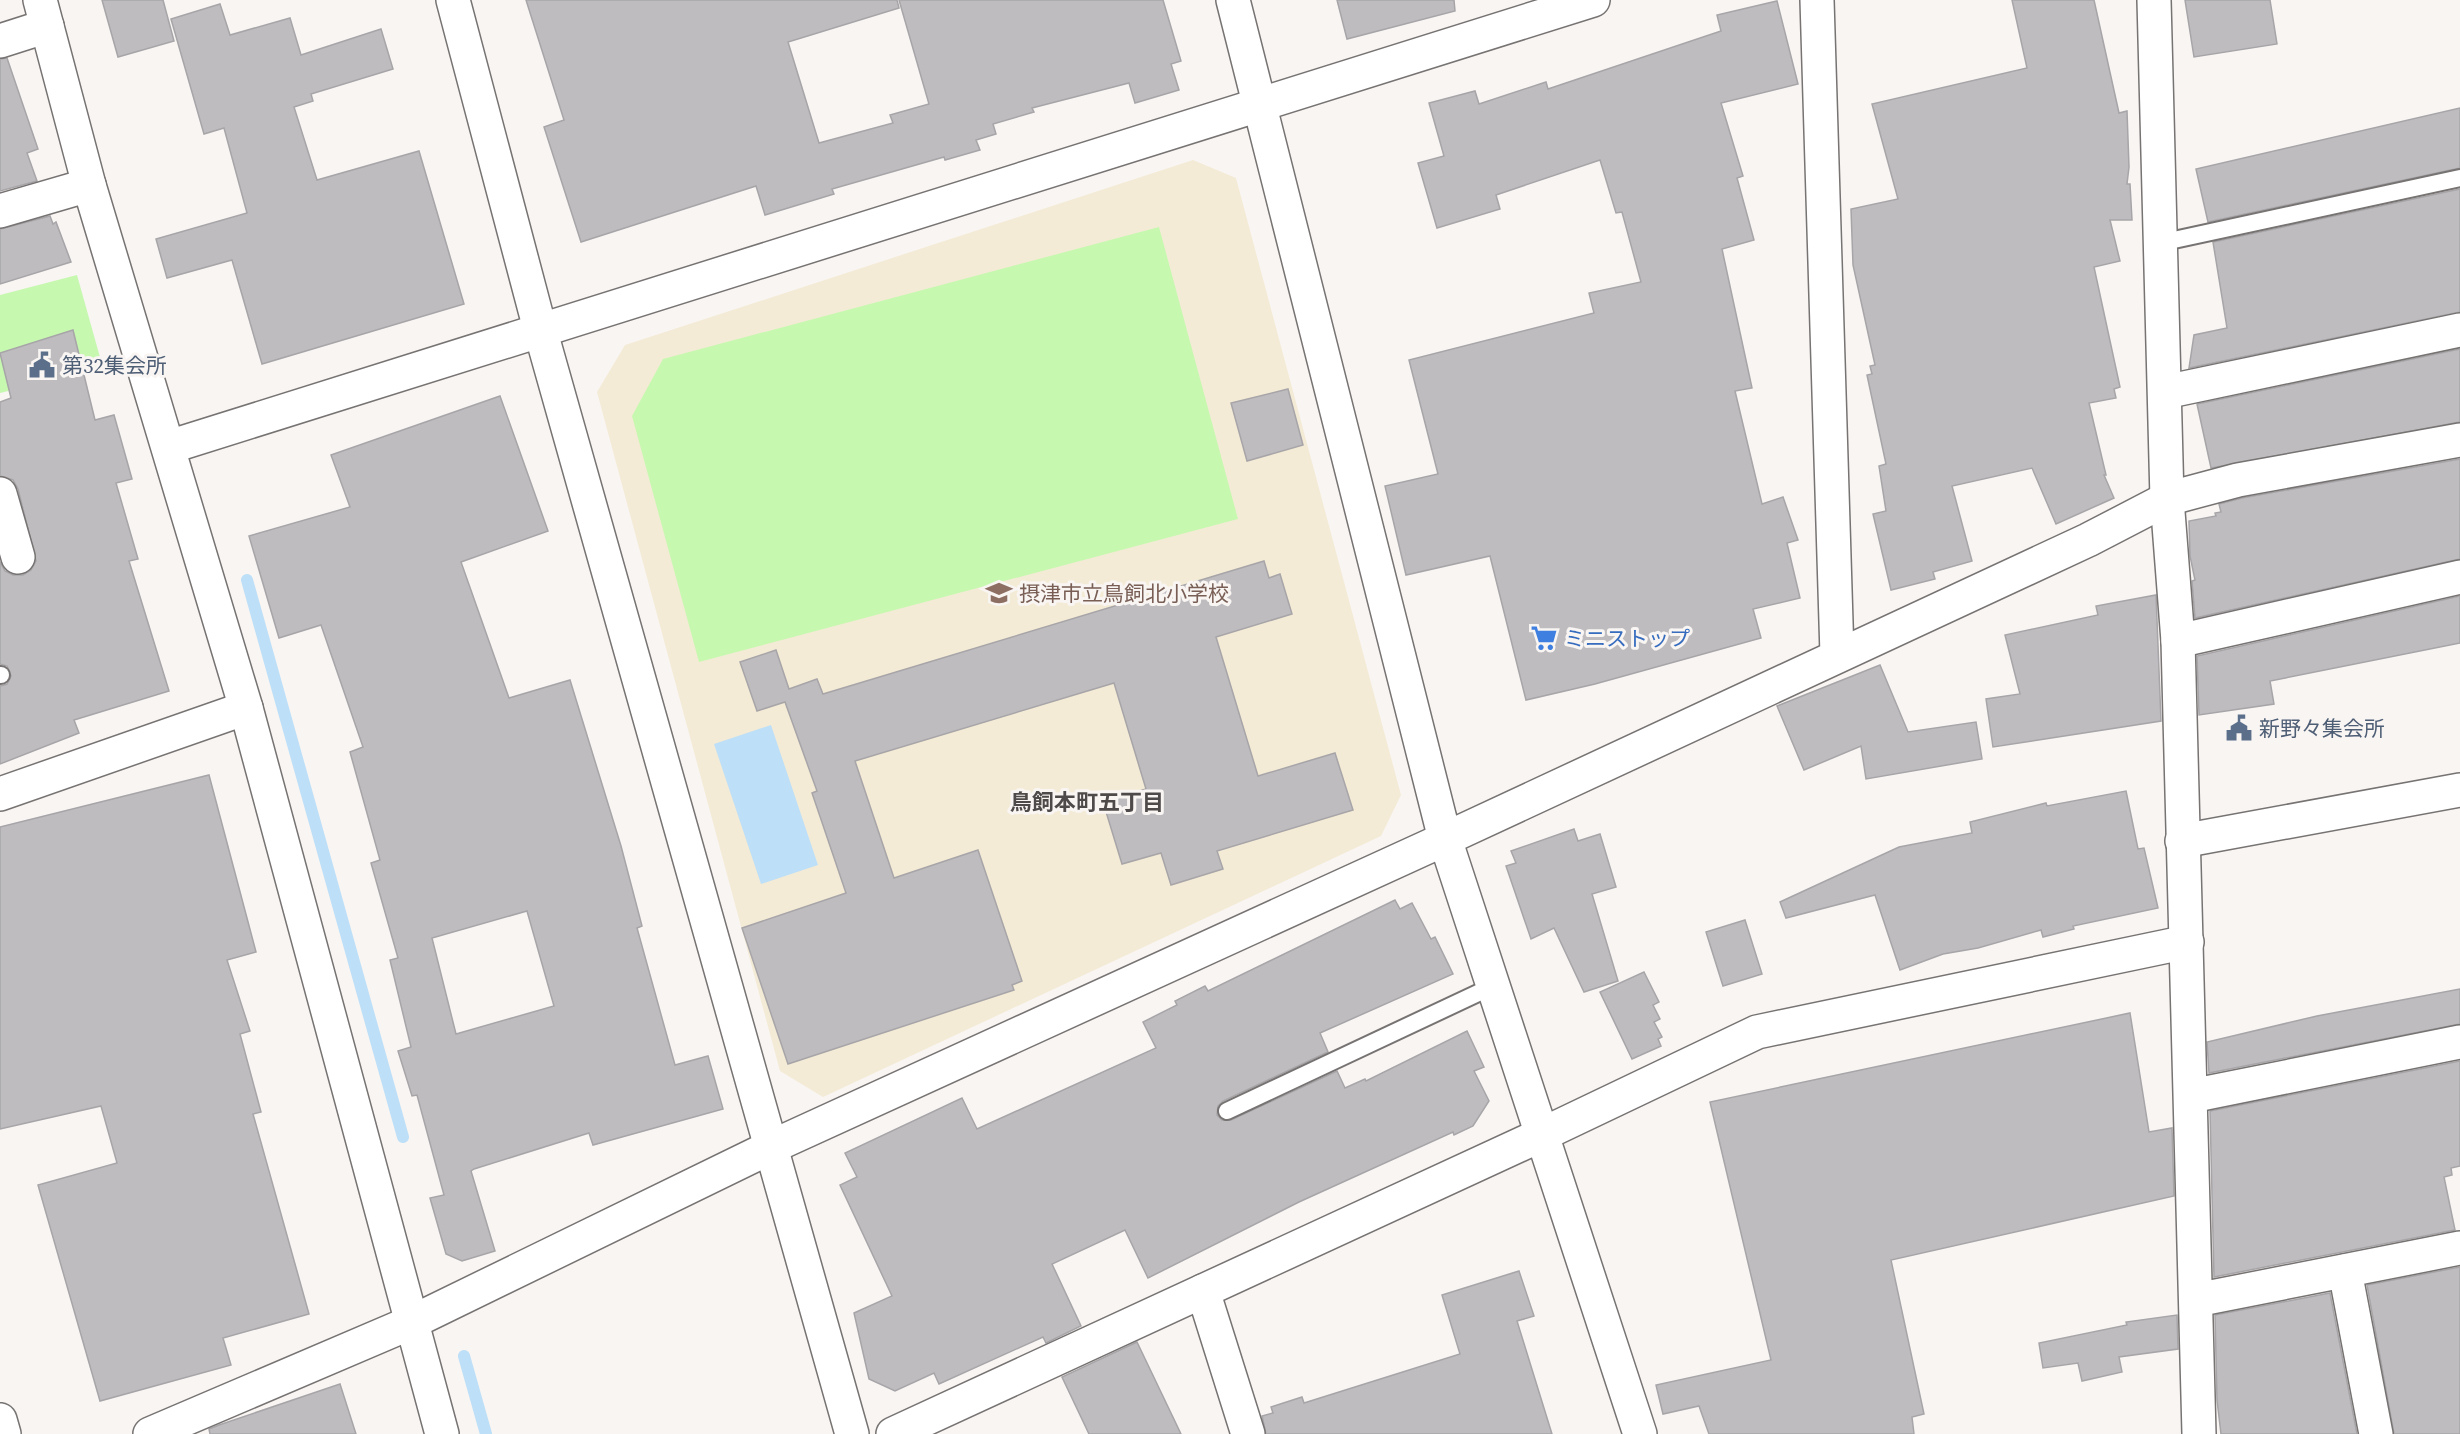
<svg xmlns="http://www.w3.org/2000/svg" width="2460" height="1434" font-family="'Source Serif 4','Noto Sans JP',serif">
<rect width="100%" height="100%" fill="#f8f5f3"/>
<polygon fill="#f4ebd6" points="1193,160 1236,178 1401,795 1381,836 823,1097 780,1071 597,392 625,345"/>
<g fill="#c7f8b0">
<polygon points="1159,227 1238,519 699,662 632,416 663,359"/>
<polygon points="77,275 103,368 0,393 0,295"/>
</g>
<polygon fill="#bddff7" points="771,725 818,865 761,884 714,744"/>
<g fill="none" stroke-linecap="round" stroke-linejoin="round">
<g stroke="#bddff7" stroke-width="12">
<polyline points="247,580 403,1137"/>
<polyline points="464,1356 486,1434"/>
</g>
</g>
<g fill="#bebcbf" stroke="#a7a5a8" stroke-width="1.5" fill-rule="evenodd">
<polygon points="102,0 163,0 174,41 118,57"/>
<polygon points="526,0 897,0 899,8 788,42 819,143 893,123 890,115 929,104 899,0 1163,0 1181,61 1171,64 1179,90 1135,103 1129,83 1032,108 1034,112 993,124 996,134 976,140 980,150 945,160 944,157 832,189 834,194 765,215 756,186 581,242 544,127 564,120"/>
<polygon points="1337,0 1454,0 1455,11 1347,39"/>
<polygon points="2012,0 2094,0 2119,113 2127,111 2129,167 2127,184 2130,184 2132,220 2110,220 2120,261 2094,267 2120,387 2114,389 2116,398 2089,403 2106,475 2104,475 2114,498 2056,524 2032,468 1952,486 1972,561 1933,572 1935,579 1891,590 1873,514 1886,511 1879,466 1886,464 1867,375 1872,374 1870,366 1875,365 1853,265 1851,209 1898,199 1872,104 2027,68"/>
<polygon points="2185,0 2270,0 2277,44 2194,57"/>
<polygon points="1777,1 1798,84 1721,103 1743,176 1737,178 1754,240 1722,249 1752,388 1735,391 1762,504 1783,497 1798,540 1787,543 1800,598 1753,609 1761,638 1595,684 1526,700 1490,556 1406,575 1385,486 1438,474 1409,360 1594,313 1589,293 1641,282 1622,212 1616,213 1600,160 1496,195 1500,209 1437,228 1418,163 1444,156 1429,103 1475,91 1479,104 1546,82 1548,89 1721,31 1717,15"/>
<polygon points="220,4 230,35 290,18 301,55 381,29 393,69 311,94 313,101 294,107 317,180 419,151 464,304 262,364 232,260 167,278 156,239 247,213 224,128 204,134 171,19"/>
<polygon points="7,58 38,149 27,153 37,181 0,191 0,59"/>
<polygon points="2460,108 2460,168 2208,222 2196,169"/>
<polygon points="2460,189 2460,312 2189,368 2194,335 2227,328 2213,242"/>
<polygon points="50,216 53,224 56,222 71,262 0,284 0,229"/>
<polygon points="73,330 95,420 114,415 132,479 116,483 138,559 129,561 169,691 74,720 79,733 0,764 0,686 7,684 11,676 7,666 0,664 0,562 5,571 13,575 23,575 31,570 36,561 18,489 13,480 0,476 0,402 11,398 0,353"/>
<polygon points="2460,349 2460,422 2211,468 2197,404"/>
<polygon points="1288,389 1303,445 1247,461 1231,403"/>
<path d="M500 396 548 531 461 562 509 698 570 680 621 846 642 926 637 928 675 1065 708 1056 723 1109 593 1145 589 1133 474 1169 471 1171 495 1251 462 1261 446 1254 430 1198 444 1195 417 1095 412 1096 398 1051 411 1047 390 960 398 958 371 863 380 860 350 752 363 747 321 625 279 638 249 536 350 507 331 455ZM527 911 554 1006 456 1034 432 938Z"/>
<polygon points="2460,459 2460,559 2195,618 2192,581 2195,580 2190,556 2189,521 2216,516 2215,513 2221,512 2219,504 2242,498"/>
<polygon points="1264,561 1269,578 1280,574 1292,614 1216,637 1258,776 1335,753 1353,810 1217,851 1223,869 1171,885 1161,853 1122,864 1103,802 1146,789 1114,683 855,761 894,878 978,850 1022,981 1012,985 1014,990 788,1064 742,928 846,893 812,793 817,791 785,702 757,711 740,662 776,650 789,689 817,679 823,694"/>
<polygon points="2156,595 2161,721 1993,747 1986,699 2020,694 2005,635 2098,615 2096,606"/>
<polygon points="2460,596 2460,643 2270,681 2274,704 2199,715 2197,656"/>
<polygon points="1880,665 1908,732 1976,722 1982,759 1866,779 1861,746 1804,770 1777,706"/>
<polygon points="209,775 256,952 227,960 250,1031 240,1034 261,1112 253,1114 309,1314 223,1338 231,1365 100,1401 38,1185 117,1163 101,1106 0,1129 0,827"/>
<polygon points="2126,791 2138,849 2144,848 2158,908 2073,926 2074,929 2043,937 2041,930 1978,948 1943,954 1900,970 1875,895 1786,918 1780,902 1899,847 1972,833 1970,822 2046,803 2047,806"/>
<polygon points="1574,829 1578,841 1600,834 1616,887 1592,894 1618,981 1584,992 1554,928 1531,939 1506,866 1516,863 1511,851"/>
<polygon points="1395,900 1400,909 1412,903 1431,939 1435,937 1453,974 1320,1033 1328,1052 1223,1101 1218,1106 1217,1115 1222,1120 1231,1120 1337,1071 1345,1088 1365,1079 1366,1081 1467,1031 1484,1067 1474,1071 1489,1101 1473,1126 1454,1135 1453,1132 1299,1202 1148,1278 1125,1230 1052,1264 1081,1326 1046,1343 1043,1337 939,1384 934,1373 895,1391 869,1379 854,1313 892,1296 840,1185 857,1177 845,1153 962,1098 977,1129 1156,1048 1143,1022 1177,1005 1175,1001 1205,986 1208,991"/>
<polygon points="1745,920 1762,974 1723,986 1706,932"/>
<polygon points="1644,972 1659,1002 1653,1005 1660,1019 1654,1022 1662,1037 1658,1039 1661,1046 1632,1059 1600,992"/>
<polygon points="2460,989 2460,1024 2209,1073 2207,1042 2317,1016"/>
<polygon points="2130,1013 2149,1132 2172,1128 2174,1196 1891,1260 1924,1414 1912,1417 1914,1434 1709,1434 1699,1406 1663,1414 1656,1385 1771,1360 1710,1102"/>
<polygon points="2460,1061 2460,1166 2451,1168 2452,1175 2444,1177 2455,1230 2214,1277 2210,1111"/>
<polygon points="2460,1267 2460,1434 2394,1434 2367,1285"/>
<polygon points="1519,1271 1534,1316 1517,1321 1552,1434 1266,1434 1262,1416 1273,1413 1271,1407 1302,1397 1304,1403 1460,1354 1442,1295"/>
<polygon points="2330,1293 2357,1434 2221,1434 2217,1400 2215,1315"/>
<polygon points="2177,1315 2178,1349 2119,1357 2122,1372 2082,1381 2078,1363 2043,1368 2039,1343 2127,1325 2126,1322"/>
<polygon points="1137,1342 1181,1434 1089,1434 1062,1377"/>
<polygon points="340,1384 356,1434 210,1434 209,1429 219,1425"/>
</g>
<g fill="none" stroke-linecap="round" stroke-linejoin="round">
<g stroke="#767372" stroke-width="20">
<g id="lane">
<polyline points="2160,243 2460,178"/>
<polyline points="0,675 1,675"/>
<polyline points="1227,1111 1493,986"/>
</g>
</g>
<g stroke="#767372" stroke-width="36">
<g id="street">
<polyline points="453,0 540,329 852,1434"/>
<polyline points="1817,0 1837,655"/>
<polyline points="2154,0 2167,499 2178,641 2199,1434"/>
<polyline points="0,41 47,26"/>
<polyline points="0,211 89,185"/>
<polyline points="2165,392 2460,330"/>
<polyline points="0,494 18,557"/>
<polyline points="2178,641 2460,577"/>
<polyline points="2182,841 2460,790"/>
<polyline points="2191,1096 2460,1042"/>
<polyline points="2345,1271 2376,1434"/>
<polyline points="1203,1291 1248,1434"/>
<polyline points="2196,1300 2460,1248"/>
<polyline points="893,1434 1541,1135 1757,1032 2187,942"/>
</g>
</g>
<g stroke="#767372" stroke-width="36">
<g id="secondary">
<polyline points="40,0 89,185 246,708 442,1434"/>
<polyline points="1233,0 1445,839 1640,1434"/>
<polyline points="169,447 1593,0"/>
<polyline points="0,794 246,708"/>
<polyline points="0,1420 4,1434"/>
<polyline points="150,1434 410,1323 771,1147 1445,839 2088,540 2167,499 2238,480 2460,440"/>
</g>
</g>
<use href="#lane" stroke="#fff" stroke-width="16"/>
<use href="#street" stroke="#fff" stroke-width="33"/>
<use href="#secondary" stroke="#fff" stroke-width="33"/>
</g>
<defs>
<g id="civic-bare" transform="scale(2.07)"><path d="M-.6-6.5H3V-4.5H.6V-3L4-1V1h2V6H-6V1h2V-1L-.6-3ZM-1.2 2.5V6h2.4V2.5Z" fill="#5c6f8a" stroke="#f8f5f3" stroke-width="2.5" paint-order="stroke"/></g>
<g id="school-bare" transform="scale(2.07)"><path d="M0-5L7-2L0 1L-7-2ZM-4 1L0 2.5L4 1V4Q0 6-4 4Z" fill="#8d6e63" stroke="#f8f5f3" stroke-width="2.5" paint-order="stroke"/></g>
<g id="supermarket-bare" transform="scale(2.07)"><path d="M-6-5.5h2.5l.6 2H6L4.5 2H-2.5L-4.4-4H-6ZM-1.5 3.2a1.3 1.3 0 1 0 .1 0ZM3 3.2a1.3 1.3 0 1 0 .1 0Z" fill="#3f7fe0" stroke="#f8f5f3" stroke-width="2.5" paint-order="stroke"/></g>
</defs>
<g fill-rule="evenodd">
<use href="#civic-bare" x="42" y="365"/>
<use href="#school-bare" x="999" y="593"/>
<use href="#supermarket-bare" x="1544" y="638"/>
<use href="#civic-bare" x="2239" y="728"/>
</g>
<g text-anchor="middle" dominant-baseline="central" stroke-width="6" stroke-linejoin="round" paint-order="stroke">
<g font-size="21" fill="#4e5e75" stroke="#f8f5f3" text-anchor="start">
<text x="62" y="365">第32集会所</text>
<text x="2259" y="728">新野々集会所</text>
</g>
<g font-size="21" fill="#785e54" stroke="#f8f5f3" text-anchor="start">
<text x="1019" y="593">摂津市立鳥飼北小学校</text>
</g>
<g font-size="21" fill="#366cbe" stroke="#f8f5f3" text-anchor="start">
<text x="1564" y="638">ミニストップ</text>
</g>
<g font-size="22" font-weight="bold" fill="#4d4a49" stroke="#f8f5f3">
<text x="1087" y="802">鳥飼本町五丁目</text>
</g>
</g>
</svg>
